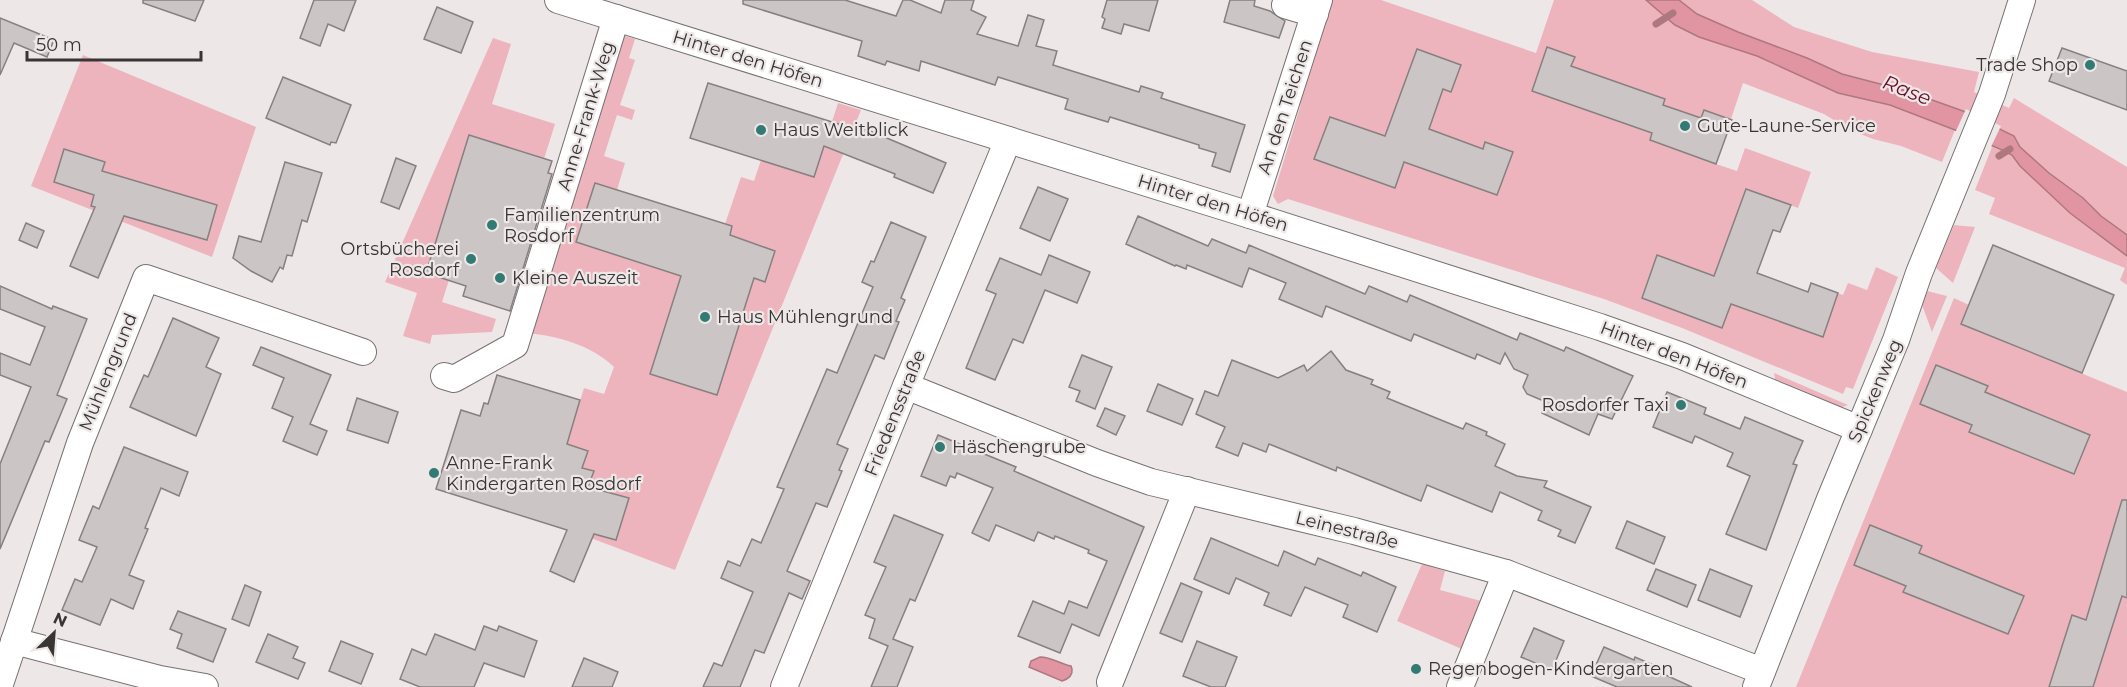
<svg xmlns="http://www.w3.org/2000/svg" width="2127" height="687" font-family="Montserrat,sans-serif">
<rect width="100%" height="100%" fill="#eee7e8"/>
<g fill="#eeb4bd">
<polygon points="1329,0 1381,0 1536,53 1554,0 1646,0 1675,25 1699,37 1757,56 1838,93 1890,105 1955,130 1942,162 1901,146 1873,139 1850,130 1824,114 1743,83 1716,164 1737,171 1745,148 1811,172 1798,208 1790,205 1780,232 1773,230 1757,273 1808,292 1811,283 1843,295 1848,283 1867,290 1876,267 1898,277 1853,389 1846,387 1843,394 1682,328 1604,299 1288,199 1278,204 1273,196 1300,107 1302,86"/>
<polygon points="1679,0 1752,0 1794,27 1872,52 1979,72 1974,92 2009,108 2014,98 2127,167 2127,235 2101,216 2083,198 2049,173 2020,147 2014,136 1963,111 1907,91 1842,74 1807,58 1738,32 1697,14"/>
<path d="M622 35 635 39 629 58 635 60 620 105 635 110 632 120 617 115 604 156 625 163 617 190 595 183 576 242 681 276 650 374 717 395 754 278 765 281 775 252 764 248V246L730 235 732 227 725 224 741 177 754 181 761 160 814 177 838 103 861 110 675 570 575 532 594 472 582 468 587 451 567 444 584 388 604 394 614 367C591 345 558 336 527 333Z"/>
<polygon points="493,38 511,44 492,104 555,124 544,159 469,136 426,273 449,280 442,302 496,319 492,332 432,335 430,344 403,336 417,293 385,282"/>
<polygon points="83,55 256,127 212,257 31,186"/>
<polygon points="1992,147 2012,155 2020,166 2070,213 2127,256 2127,285 2120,280 2125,268 1989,214 1995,198 1975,190"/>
<polygon points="1954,225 1975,227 1953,283 1936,268"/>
<polygon points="1927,291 1947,296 1932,332 1922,305"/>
<polygon points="1954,298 1969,305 1961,324 2127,392 2127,687 1796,687"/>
<polygon points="1774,373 1848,405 1839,408 1776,384"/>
<polygon points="1422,564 1445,571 1440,590 1485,602 1464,650 1397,621"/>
</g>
<g fill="#e195a2" stroke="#ae7881" stroke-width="1.5">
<polygon points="1646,0 1679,0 1697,14 1738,32 1807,58 1842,74 1907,91 1963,111 2014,136 2020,147 2049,173 2083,198 2101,216 2127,235 2127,256 2070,213 2020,166 2012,155 2002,150 1955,130 1890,105 1838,93 1757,56 1699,37 1675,25"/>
<path d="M1040 657C1052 657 1060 664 1071 666L1072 669C1073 676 1068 679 1062 681L1029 667 1031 661Z"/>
</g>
<polygon fill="#eee7e8" points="1966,109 2001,126 1990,149 1955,133"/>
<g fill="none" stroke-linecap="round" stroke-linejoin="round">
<g stroke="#ae7881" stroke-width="7">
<polyline points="1656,24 1673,13"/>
<polyline points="1999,156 2010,149"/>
</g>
</g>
<g fill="#ccc5c6" stroke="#868080" stroke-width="1.5">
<polygon points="143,0 204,0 195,21 143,3"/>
<polygon points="314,0 356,0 344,31 328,24 320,46 300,38"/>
<polygon points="743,0 845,0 896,16 903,0 910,0 941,13 945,0 974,0 971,10 986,17 977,34 1018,46 1028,15 1044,20 1036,46 1057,51 1053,65 1139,92 1141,86 1163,93 1161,98 1245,125 1230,172 1212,166 1216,153 1199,148 1199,145 1110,117 1108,122 1065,109 1068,99 998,77 995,85 921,61 919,71 887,61 885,65 858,56 862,41 743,4"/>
<polygon points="1107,0 1158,0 1149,31 1124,24 1121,34 1102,28 1105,19 1102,17"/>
<polygon points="1230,0 1255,0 1254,6 1270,11 1285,21 1279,38 1224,22"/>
<polygon points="437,7 473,22 461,53 424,39"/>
<polygon points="0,18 54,40 47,57 14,43 0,75"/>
<polygon points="1547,47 1575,57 1571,66 1665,99 1663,105 1701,118 1704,110 1732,120 1716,164 1650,140 1652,133 1532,91"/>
<polygon points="2062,48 2127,71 2127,110 2049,81"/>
<polygon points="1417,49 1461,65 1451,92 1443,89 1429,129 1483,149 1485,142 1513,152 1497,195 1404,162 1395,188 1314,159 1330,117 1385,136"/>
<polygon points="283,77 351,105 336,143 331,142 330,145 266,118"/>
<polygon points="708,83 861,131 863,128 946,163 933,193 894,177 895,174 824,146 814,177 690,138"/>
<polygon points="469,135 552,161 548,173 552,174 510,311 463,296 466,286 426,273"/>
<polygon points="64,149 105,162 102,171 217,205 207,240 124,216 98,278 70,266 95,207 91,206 94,195 54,182"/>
<polygon points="396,158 416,166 399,209 381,202"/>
<polygon points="285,162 322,173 307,222 302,220 292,256 287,255 283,269 280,267 272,282 251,271 233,258 239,236 261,242"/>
<polygon points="595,183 732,226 730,235 775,251 765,282 754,278 717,395 650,374 681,276 576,242"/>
<polygon points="1038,187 1068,199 1050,241 1020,228"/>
<polygon points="1746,189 1791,205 1780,232 1773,230 1757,273 1808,292 1811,283 1838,293 1823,337 1731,304 1722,328 1642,298 1657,255 1714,276"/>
<polygon points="1138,216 1208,246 1212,239 1246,253 1249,245 1365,294 1369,286 1407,302 1410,295 1517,340 1520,333 1564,351 1566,347 1633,376 1612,419 1598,414 1589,435 1542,413 1546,402 1527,394 1523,387 1528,375 1514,369 1505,353 1500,364 1477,354 1475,359 1414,334 1411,341 1326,306 1322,317 1279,299 1286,283 1249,268 1242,287 1187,265 1186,269 1176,265 1175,266 1126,244"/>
<polygon points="891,222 926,237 901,298 905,300 896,321 899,322 884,359 875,355 837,444 848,449 839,470 842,471 827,507 816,503 787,571 810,581 802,599 789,593 764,653 755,650 740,687 703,687 714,663 722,666 753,592 721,578 728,561 740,566 752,539 761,543 784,489 777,487 827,369 837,373 873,287 862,282 871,261 874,262"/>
<polygon points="26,223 44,231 37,248 19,240"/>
<polygon points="1993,245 2114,295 2082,373 1961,324"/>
<polygon points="1049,255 1090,272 1077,303 1045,290 1023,343 1013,339 995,380 966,368 996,294 986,290 1000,258 1041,275"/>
<polygon points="0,286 52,309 53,306 87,319 57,395 67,399 49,442 45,441 0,549 0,464 31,387 0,375 0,353 30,365 45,327 0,309"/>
<polygon points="173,318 219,338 206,367 221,374 196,436 130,407 144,375 148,377"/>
<polygon points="261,347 331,375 310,424 327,431 317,455 283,441 293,417 272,408 284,378 253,365"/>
<polygon points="1331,351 1346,370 1373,380 1371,384 1390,392 1387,398 1463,429 1466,423 1487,432 1486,435 1505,444 1495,466 1517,476 1547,481 1544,487 1591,507 1575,543 1558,536 1561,530 1538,520 1542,511 1500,492 1492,512 1427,485 1421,501 1337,467 1336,471 1269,444 1266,452 1243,443 1238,456 1216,447 1225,427 1196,414 1205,391 1218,396 1232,360 1278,378 1304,365 1307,371"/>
<polygon points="1082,355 1112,367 1095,409 1076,401 1080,391 1069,387"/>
<polygon points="1936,365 1988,386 1985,392 2090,435 2074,474 1969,432 1972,425 1920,404"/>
<polygon points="497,375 580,400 567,444 588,451 582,468 594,471 588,487 629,498 616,540 594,534 574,582 550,571 567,530 436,489 461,410 480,416 484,403 488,404"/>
<polygon points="1158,384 1193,399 1182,425 1147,411"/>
<polygon points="1667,392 1706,408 1704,414 1740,429 1745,417 1803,441 1793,464 1797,465 1766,550 1726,534 1750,476 1727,466 1733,453 1695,436 1692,443 1653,427"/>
<polygon points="357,398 398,412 388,443 347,430"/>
<polygon points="1105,408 1125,416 1116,435 1097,426"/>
<polygon points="938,435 1016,467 1014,471 1144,527 1099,636 1072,624 1060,653 1018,636 1033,601 1064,614 1069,601 1087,608 1107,561 1088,553 1089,550 1055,536 1054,539 1038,532 1034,541 996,525 989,541 972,533 993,488 957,473 955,478 950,476 946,486 921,476"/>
<polygon points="124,447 188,472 179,496 161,488 145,528 148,529 129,575 144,581 133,609 111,599 100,625 62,610 75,579 82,582 97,547 79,540 93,506 99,509"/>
<polygon points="2122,500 2127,500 2127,598 2122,596 2093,687 2049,687 2072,615 2086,620"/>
<polygon points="894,515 943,535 915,601 910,599 893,639 913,647 897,687 871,687 888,646 869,638 875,619 865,615 886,567 874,562"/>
<polygon points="1627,521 1665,537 1654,564 1616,548"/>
<polygon points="1870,525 1922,546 1919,553 2024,596 2008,634 1903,592 1906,586 1854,565"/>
<polygon points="1211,538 1278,566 1284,551 1315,565 1318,558 1361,576 1363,572 1396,587 1377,632 1343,617 1348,605 1305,587 1291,616 1264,605 1269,593 1236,578 1229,594 1194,579"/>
<polygon points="1656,569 1696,585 1687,607 1647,590"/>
<polygon points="1710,569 1752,586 1740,617 1698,600"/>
<polygon points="1181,583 1202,592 1182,642 1160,633"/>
<polygon points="245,585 261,592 249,626 232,619"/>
<polygon points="178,611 226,629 213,662 177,648 182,634 170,629"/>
<polygon points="484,626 497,631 499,626 537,641 524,677 484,663 474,687 420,687 400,679 412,649 426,655 435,634 475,650"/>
<polygon points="1534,628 1564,641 1552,670 1521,657"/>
<polygon points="268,634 298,647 293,658 305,663 298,679 256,662"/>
<polygon points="341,641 373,654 361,684 329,671"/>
<polygon points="1197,641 1237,657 1225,687 1211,687 1183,676"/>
<polygon points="1604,647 1634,660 1635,657 1660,668 1659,672 1692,687 1617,687 1591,676"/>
<polygon points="584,658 618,672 612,687 572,687"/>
</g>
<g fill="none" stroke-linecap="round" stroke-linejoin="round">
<g stroke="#787172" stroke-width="28">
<g id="minor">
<polyline points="558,0 1250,215 1600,327 1682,356 1859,429"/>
<polyline points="1287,0 1285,5 1315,14"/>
<polyline points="1250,215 1319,0"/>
<polyline points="444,376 454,379 515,345 616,18"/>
<polyline points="906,386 1097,463 1151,482 1354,531 1506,573 1762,671"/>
<polyline points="14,641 160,679 205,687"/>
<polyline points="1110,682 1187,490"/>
<polyline points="0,684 80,443 146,278 363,352"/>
<polyline points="784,687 906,386 1008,140"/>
<polyline points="1460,687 1506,573"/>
<polyline points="1756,687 1830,499 1896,340 1919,273 1992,94 2022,0"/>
</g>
</g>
<use href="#minor" stroke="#fff" stroke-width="26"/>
</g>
<g fill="#327a74" stroke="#eee7e8" stroke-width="2">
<circle cx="2090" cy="65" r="6"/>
<circle cx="1685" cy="126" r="6"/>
<circle cx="761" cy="130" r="6"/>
<circle cx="492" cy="225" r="6"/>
<circle cx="471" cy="259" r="6"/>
<circle cx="500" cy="278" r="6"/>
<circle cx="705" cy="317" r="6"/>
<circle cx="1681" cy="405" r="6"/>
<circle cx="940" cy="447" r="6"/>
<circle cx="434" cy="473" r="6"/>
<circle cx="1416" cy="669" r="6"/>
</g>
<g text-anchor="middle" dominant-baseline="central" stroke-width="4.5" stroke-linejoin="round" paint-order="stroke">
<g font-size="18" fill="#383535" stroke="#eee7e8">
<text transform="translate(748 59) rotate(17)">Hinter den Höfen</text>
<text transform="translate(1285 107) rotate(-72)">An den Teichen</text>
<text transform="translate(586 116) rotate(-73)">Anne-Frank-Weg</text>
<text transform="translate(1213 203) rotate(17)">Hinter den Höfen</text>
<text transform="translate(1674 355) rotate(21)">Hinter den Höfen</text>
<text transform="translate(108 372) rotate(-68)">Mühlengrund</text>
<text transform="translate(1875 391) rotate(-67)">Spickenweg</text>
<text transform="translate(895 413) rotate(-68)">Friedensstraße</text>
<text transform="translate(1347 530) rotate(14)">Leinestraße</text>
</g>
<g font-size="18" fill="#383535" stroke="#eee7e8" text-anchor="start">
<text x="2078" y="65" text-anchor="end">Trade Shop</text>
<text x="1697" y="126">Gute-Laune-Service</text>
<text x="773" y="130">Haus Weitblick</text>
<text x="504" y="215">Familienzentrum<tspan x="504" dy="21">Rosdorf</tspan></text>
<text x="459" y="249" text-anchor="end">Ortsbücherei<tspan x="459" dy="21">Rosdorf</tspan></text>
<text x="512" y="278">Kleine Auszeit</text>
<text x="717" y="317">Haus Mühlengrund</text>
<text x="1669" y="405" text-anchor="end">Rosdorfer Taxi</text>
<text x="952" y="447">Häschengrube</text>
<text x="446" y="463">Anne-Frank<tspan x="446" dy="21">Kindergarten Rosdorf</tspan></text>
<text x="1428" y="669">Regenbogen-Kindergarten</text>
</g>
<g font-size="20" font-style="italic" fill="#670e2b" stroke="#eee7e8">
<text transform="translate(1907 90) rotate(21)">Rase</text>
</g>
</g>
<g transform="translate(54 633) rotate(25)" stroke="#eee7e8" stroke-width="4.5" paint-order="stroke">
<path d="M0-4.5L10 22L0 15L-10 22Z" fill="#383535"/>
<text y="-9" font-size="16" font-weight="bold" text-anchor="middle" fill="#383535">N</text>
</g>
<path d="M27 51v9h174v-9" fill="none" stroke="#383535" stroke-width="3"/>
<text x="36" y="51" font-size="18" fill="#383535" stroke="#eee7e8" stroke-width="4.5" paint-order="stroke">50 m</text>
</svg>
